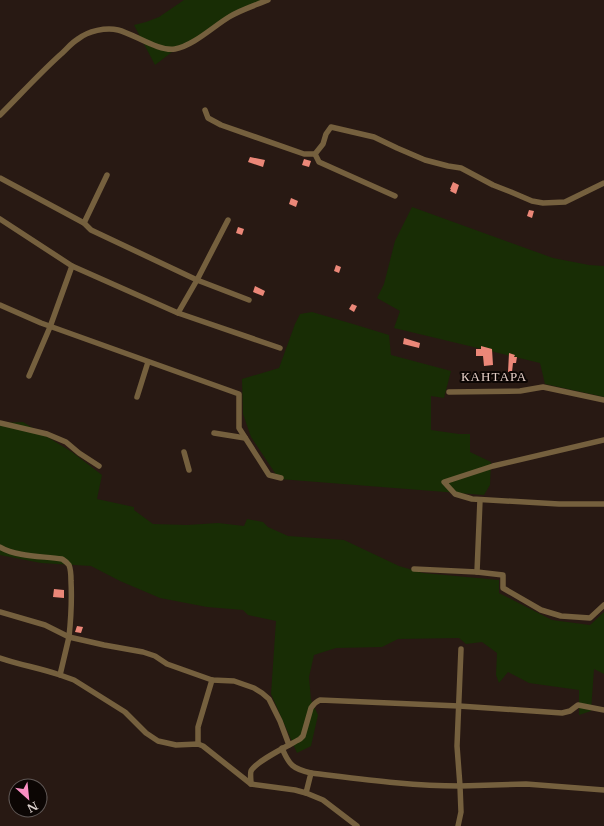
<svg xmlns="http://www.w3.org/2000/svg" width="604" height="826" font-family="'Libre Baskerville',serif">
<rect width="100%" height="100%" fill="#281913"/>
<g fill="#182d05">
<polygon points="184,0 268,0 230,16 196,40 176,49 155,65 134,25 146,22 159,17"/>
<polygon points="412,207 553,258 589,265 604,266 604,397 545,384 540,363 394,328 400,311 377,298 384,284 395,241"/>
<polygon points="312,312 353,324 389,335 391,355 451,371 444,398 431,396 431,430 459,434 470,434 470,452 491,462 490,485 484,495 279,479 251,437 243,414 242,379 279,368 295,324 300,314"/>
<polygon points="23,422 72,452 102,475 97,499 134,507 134,510 153,524 187,525 218,523 244,526 247,519 263,522 268,527 288,536 344,540 399,566 423,573 499,580 499,593 552,620 590,625 604,612 604,674 594,669 591,711 579,715 579,690 529,683 508,672 499,683 496,675 497,653 482,642 466,644 459,638 398,639 382,647 336,648 314,655 309,677 311,700 318,715 311,746 297,753 271,694 276,621 248,615 243,610 207,607 160,598 120,581 91,566 41,563 0,555 0,423"/>
</g>
<g fill="#eb8778">
<polygon points="250,157 265,160 263,167 248,162"/>
<polygon points="304,159 311,161 309,167 302,165"/>
<polygon points="453,182 459,185 456,194 450,191 451,189 450,189"/>
<polygon points="291,198 298,201 296,207 289,204"/>
<polygon points="529,210 534,211 532,218 527,216"/>
<polygon points="238,227 244,229 242,235 236,233"/>
<polygon points="336,265 341,267 339,273 334,271"/>
<polygon points="255,286 265,291 263,296 253,292"/>
<polygon points="352,304 357,306 354,312 349,309"/>
<polygon points="404,338 420,343 419,348 403,344"/>
<polygon points="481,346 492,349 493,365 484,366 483,356 476,356 476,349 481,349"/>
<polygon points="509,353 515,355 514,357 517,357 516,363 513,363 512,372 508,372"/>
<polygon points="54,589 64,590 64,598 53,597"/>
<polygon points="77,626 83,627 81,633 75,632"/>
</g>
<g fill="none" stroke-linecap="round" stroke-linejoin="round">
<g stroke="#75603e" stroke-width="5.5">
<polyline points="205,110 208,118 221,125 304,154 315,154 323,144 326,134 331,127 374,137 397,148 425,160 448,166 461,168 493,185 511,192 532,201 543,203 565,202 604,183"/>
<path d="M0 115C20 95 39 74 60 55 66 50 71 43 78 39 88 31 106 27 118 30 134 34 159 52 175 49 193 46 214 26 229 17 240 10 256 5 268 0"/>
<polyline points="315,154 319,162 395,196"/>
<polyline points="0,178 84,223 91,230 197,280 249,300"/>
<polyline points="0,219 72,266"/>
<polyline points="84,223 107,175"/>
<polyline points="0,305 41,323 239,394 239,428 269,475 281,478"/>
<polyline points="178,313 280,348"/>
<polyline points="29,376 50,327 72,266 178,313 197,280 228,220"/>
<polyline points="449,392 520,391 543,387 604,400"/>
<polyline points="137,397 148,362"/>
<polyline points="0,423 47,434 66,442 79,453 99,466"/>
<polyline points="214,433 245,438"/>
<polyline points="604,440 493,466 444,482 455,494 472,499 559,504 604,504"/>
<polyline points="184,452 189,470"/>
<path d="M0 547C17 557 42 556 62 559 65 561 67 562 69 565 71 570 71 575 71 581 72 600 71 618 69 637L45 625 0 612"/>
<polyline points="414,569 477,572 503,575 503,588 541,610 561,616 590,618 604,605"/>
<polyline points="477,572 480,500"/>
<path d="M0 658C20 665 40 668 60 675"/>
<polyline points="198,744 198,727 212,680"/>
<path d="M282 748C289 765 293 769 311 773L306 793 295 790 251 784 203 746 198 744 176 745 158 741 146 733 125 712 74 680 60 675 69 637 104 645 143 652 155 656 167 664 212 680 234 681 254 688 262 693 269 699 280 721 289 745"/>
<path d="M311 773C361 779 410 786 460 786L457 746 461 649"/>
<path d="M251 784C251 780 250 774 251 771 256 761 290 745 300 739L303 736 311 708C314 704 315 702 320 700L459 706 562 713 570 711 578 705 604 710"/>
<polyline points="306,793 323,800 357,826"/>
<polyline points="458,826 461,812 460,786 526,784 604,790"/>
</g>
</g>
<g text-anchor="middle" dominant-baseline="central" stroke-width="4" stroke-linejoin="round" paint-order="stroke">
<g font-size="13" letter-spacing="1" fill="#e4cec6" stroke="#0c0604">
<text x="494" y="376">КАНТАРА</text>
</g>
</g>
<g transform="translate(28 798) rotate(153)"><circle r="19" fill="#0c0604" stroke="#605856"/>
<path d="M0-3L7 15L0 10L-7 15Z" fill="#fb8fc4"/>
<text y="-6" font-size="11" font-weight="bold" text-anchor="middle" fill="#dfd4d0">N</text>
</g>
</svg>
